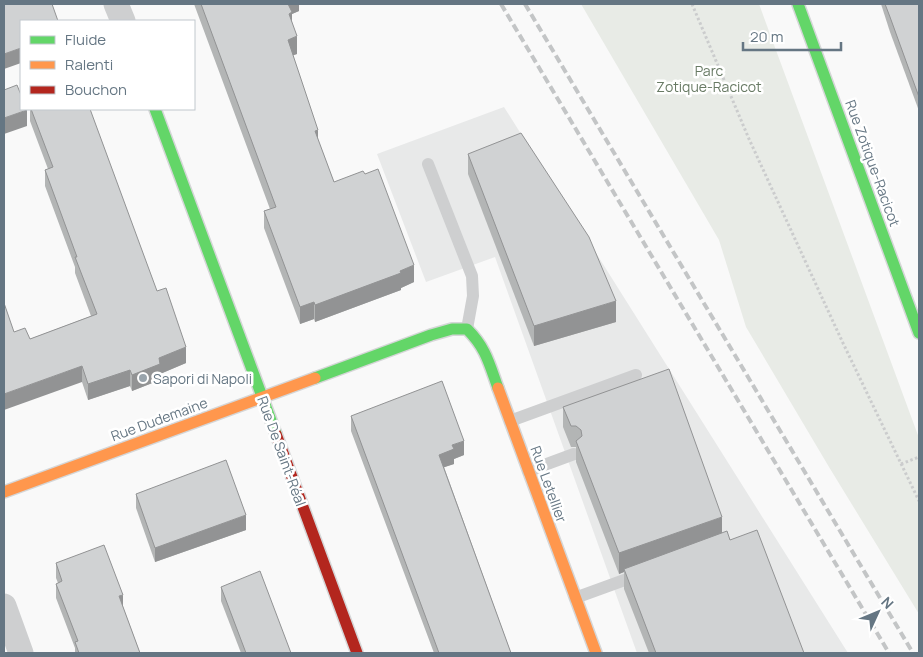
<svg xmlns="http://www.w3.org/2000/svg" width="923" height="657" font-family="Manrope,sans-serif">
<rect width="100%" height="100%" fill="#f9f9f9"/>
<polygon fill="#e8e9e9" points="504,107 848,653 637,653 495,257 426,282 377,154"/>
<polygon fill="#e8ebe6" points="581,4 759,4 919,438 919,614 829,467 746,327 719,240"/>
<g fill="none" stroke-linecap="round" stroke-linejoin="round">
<g stroke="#d5d6d7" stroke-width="14">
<g id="fast">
<polyline points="798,4 919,333"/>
<polyline points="155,109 276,434"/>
<path d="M315 378 431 335 452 329H467C486 348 489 363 498 388"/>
</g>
</g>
<g stroke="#d5d6d7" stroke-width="14">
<g id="slow">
<polyline points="498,388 596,653"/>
<polyline points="4,492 315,378"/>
</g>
</g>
<g stroke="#d5d6d7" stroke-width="14">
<polyline id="jam" points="276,434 357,653"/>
</g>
<g stroke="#cbcccd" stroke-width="3" stroke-dasharray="2.5 2.5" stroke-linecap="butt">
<polyline points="692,4 749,139 842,341 919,501"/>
<polyline points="901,464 919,457"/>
</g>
<g stroke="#cecfd0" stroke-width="12">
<polyline points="428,164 472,276 473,296 467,329"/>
<polyline points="510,421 636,375"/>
<polyline points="528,471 574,454"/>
<polyline points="575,598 641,574"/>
</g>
<g stroke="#cecfd0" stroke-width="25">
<polyline points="116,4 123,21"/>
<polyline points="4,606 21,653"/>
</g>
<use href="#fast" stroke="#63d668" stroke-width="11"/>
<use href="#slow" stroke="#ff974d" stroke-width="11"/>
<use href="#jam" stroke="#b3261e" stroke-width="11"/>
<g stroke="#c3c5c6" stroke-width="4" stroke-dasharray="8 4" stroke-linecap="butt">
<polyline points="501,4 889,653"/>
<polyline points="525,4 913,653"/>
</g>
</g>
<g fill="#b3b5b5">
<polygon points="194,4 299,4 299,11 292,14 292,22 297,54 293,55 318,140 334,182 414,282 401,288 401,290 374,300 315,322 314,319 300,324 264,228 264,211 270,209"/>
<polygon points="881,4 919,4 919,111 890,32"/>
<polygon points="30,109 31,109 157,291 186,363 160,374 160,380 132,391 130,386 88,400 82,382 14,332 30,339 91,316 75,273 75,267 45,186 45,170 48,169 30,121"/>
<polygon points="468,154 616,322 534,346 468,174"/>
<polygon points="563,407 730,540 804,653 649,653 624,589 624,572 619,574 576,462 576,447 571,447 563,427"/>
<polygon points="351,416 464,455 454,459 454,464 444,467 511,653 434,653 351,431"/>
<polygon points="136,494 246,530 155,562 136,508"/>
<polygon points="56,563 123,607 140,653 75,653 75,648 56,598 56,584 58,583 56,578"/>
<polygon points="221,587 291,653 241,653 221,601"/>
</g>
<g fill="#929394">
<polygon points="285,4 299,4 299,11 292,14 292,29"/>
<polygon points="297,36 297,54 288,57 288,40"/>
<polygon points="21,48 21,63 4,69 4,54"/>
<polygon points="27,110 27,126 4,134 4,118"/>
<polygon points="318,130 318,147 315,131"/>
<polygon points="414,265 414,282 401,288 401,290 315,322 315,305"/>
<polygon points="616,301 616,322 534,346 534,326"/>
<polygon points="314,302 314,319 300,324 300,307"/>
<polygon points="186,347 186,363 160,374 160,380 132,391 132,375 159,358"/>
<polygon points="82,366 82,382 4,410 4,394"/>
<polygon points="130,370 130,386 88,400 88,384"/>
<polygon points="464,441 464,455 454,459 454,464 439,469 439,455 452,445"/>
<polygon points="246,515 246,530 155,562 155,548"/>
<polygon points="722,517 722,537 624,569 624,572 619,574 619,553"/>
<polygon points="123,595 123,609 119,596"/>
</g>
<g fill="#d0d2d3" stroke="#929394">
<polygon points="4,4 52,4 58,21 21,21 21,48 4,54"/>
<polygon points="201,4 288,4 292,12 289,14 297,36 288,40 318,130 315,131 334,182 363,171 365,174 378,169 414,265 400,271 401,273 374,283 315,305 314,302 300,307 264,211 276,207"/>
<polygon points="885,4 919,4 919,97 890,17"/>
<polygon points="17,85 21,95 21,109 27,109 27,110 4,118 4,90"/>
<polygon points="31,109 90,109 157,291 166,288 186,347 159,358 160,364 132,375 130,370 88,384 82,366 4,394 4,303 14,332 25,328 30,339 97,314 75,257 77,257 45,170 53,167"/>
<polygon points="521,133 589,237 616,301 534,326 468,154"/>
<polygon points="669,369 722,517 619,553 576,441 582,436 581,430 576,426 571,426 563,407"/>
<polygon points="442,381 464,441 452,445 454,449 439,455 511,653 439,653 351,416"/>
<polygon points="226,460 246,515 155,548 136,494"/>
<polygon points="757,530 804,653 656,653 624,569 727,531 730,540"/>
<polygon points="104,545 123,595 119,596 140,653 79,653 75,642 78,641 56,584 62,581 56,563"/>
<polygon points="260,571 291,653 245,653 246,653 221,587"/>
</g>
<circle fill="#99a4ac" stroke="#fff" stroke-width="2" cx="143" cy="378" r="5"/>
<g text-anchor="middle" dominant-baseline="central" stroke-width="5" stroke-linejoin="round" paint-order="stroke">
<g font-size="14" fill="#687a64" stroke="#fff">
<text x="709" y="70">Parc<tspan x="709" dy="16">Zotique-Racicot</tspan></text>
</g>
<g font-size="14" fill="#657683" stroke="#fff">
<text transform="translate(873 163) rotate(70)">Rue Zotique-Racicot</text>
<text transform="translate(159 419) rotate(-20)">Rue Dudemaine</text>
<text transform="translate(282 451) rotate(70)">Rue De Saint-Réal</text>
<text transform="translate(549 484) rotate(70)">Rue Letellier</text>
</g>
<g font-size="14" fill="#657683" stroke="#fff" text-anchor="start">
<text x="153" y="378">Sapori di Napoli</text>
</g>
</g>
<rect width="923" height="657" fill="none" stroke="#657683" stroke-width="10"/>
<rect x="20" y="20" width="175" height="90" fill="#ffffff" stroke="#c1c8cd"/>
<rect x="30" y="36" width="25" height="8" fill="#63d668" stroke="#c1c8cd"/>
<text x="65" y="45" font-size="15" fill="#657683">Fluide</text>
<rect x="30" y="61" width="25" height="8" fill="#ff974d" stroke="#c1c8cd"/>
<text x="65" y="70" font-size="15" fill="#657683">Ralenti</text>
<rect x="30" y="86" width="25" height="8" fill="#b3261e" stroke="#c1c8cd"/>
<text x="65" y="95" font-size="15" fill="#657683">Bouchon</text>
<g transform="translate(878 612) rotate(46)" stroke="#ffffff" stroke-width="4" paint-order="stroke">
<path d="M0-4L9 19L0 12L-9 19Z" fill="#657683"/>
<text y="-8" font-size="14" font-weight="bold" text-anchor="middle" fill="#657683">N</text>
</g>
<path d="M743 42v8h98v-8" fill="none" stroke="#657683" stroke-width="2.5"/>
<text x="750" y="42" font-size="15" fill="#657683" stroke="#ffffff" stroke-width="4" paint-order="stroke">20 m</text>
</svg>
